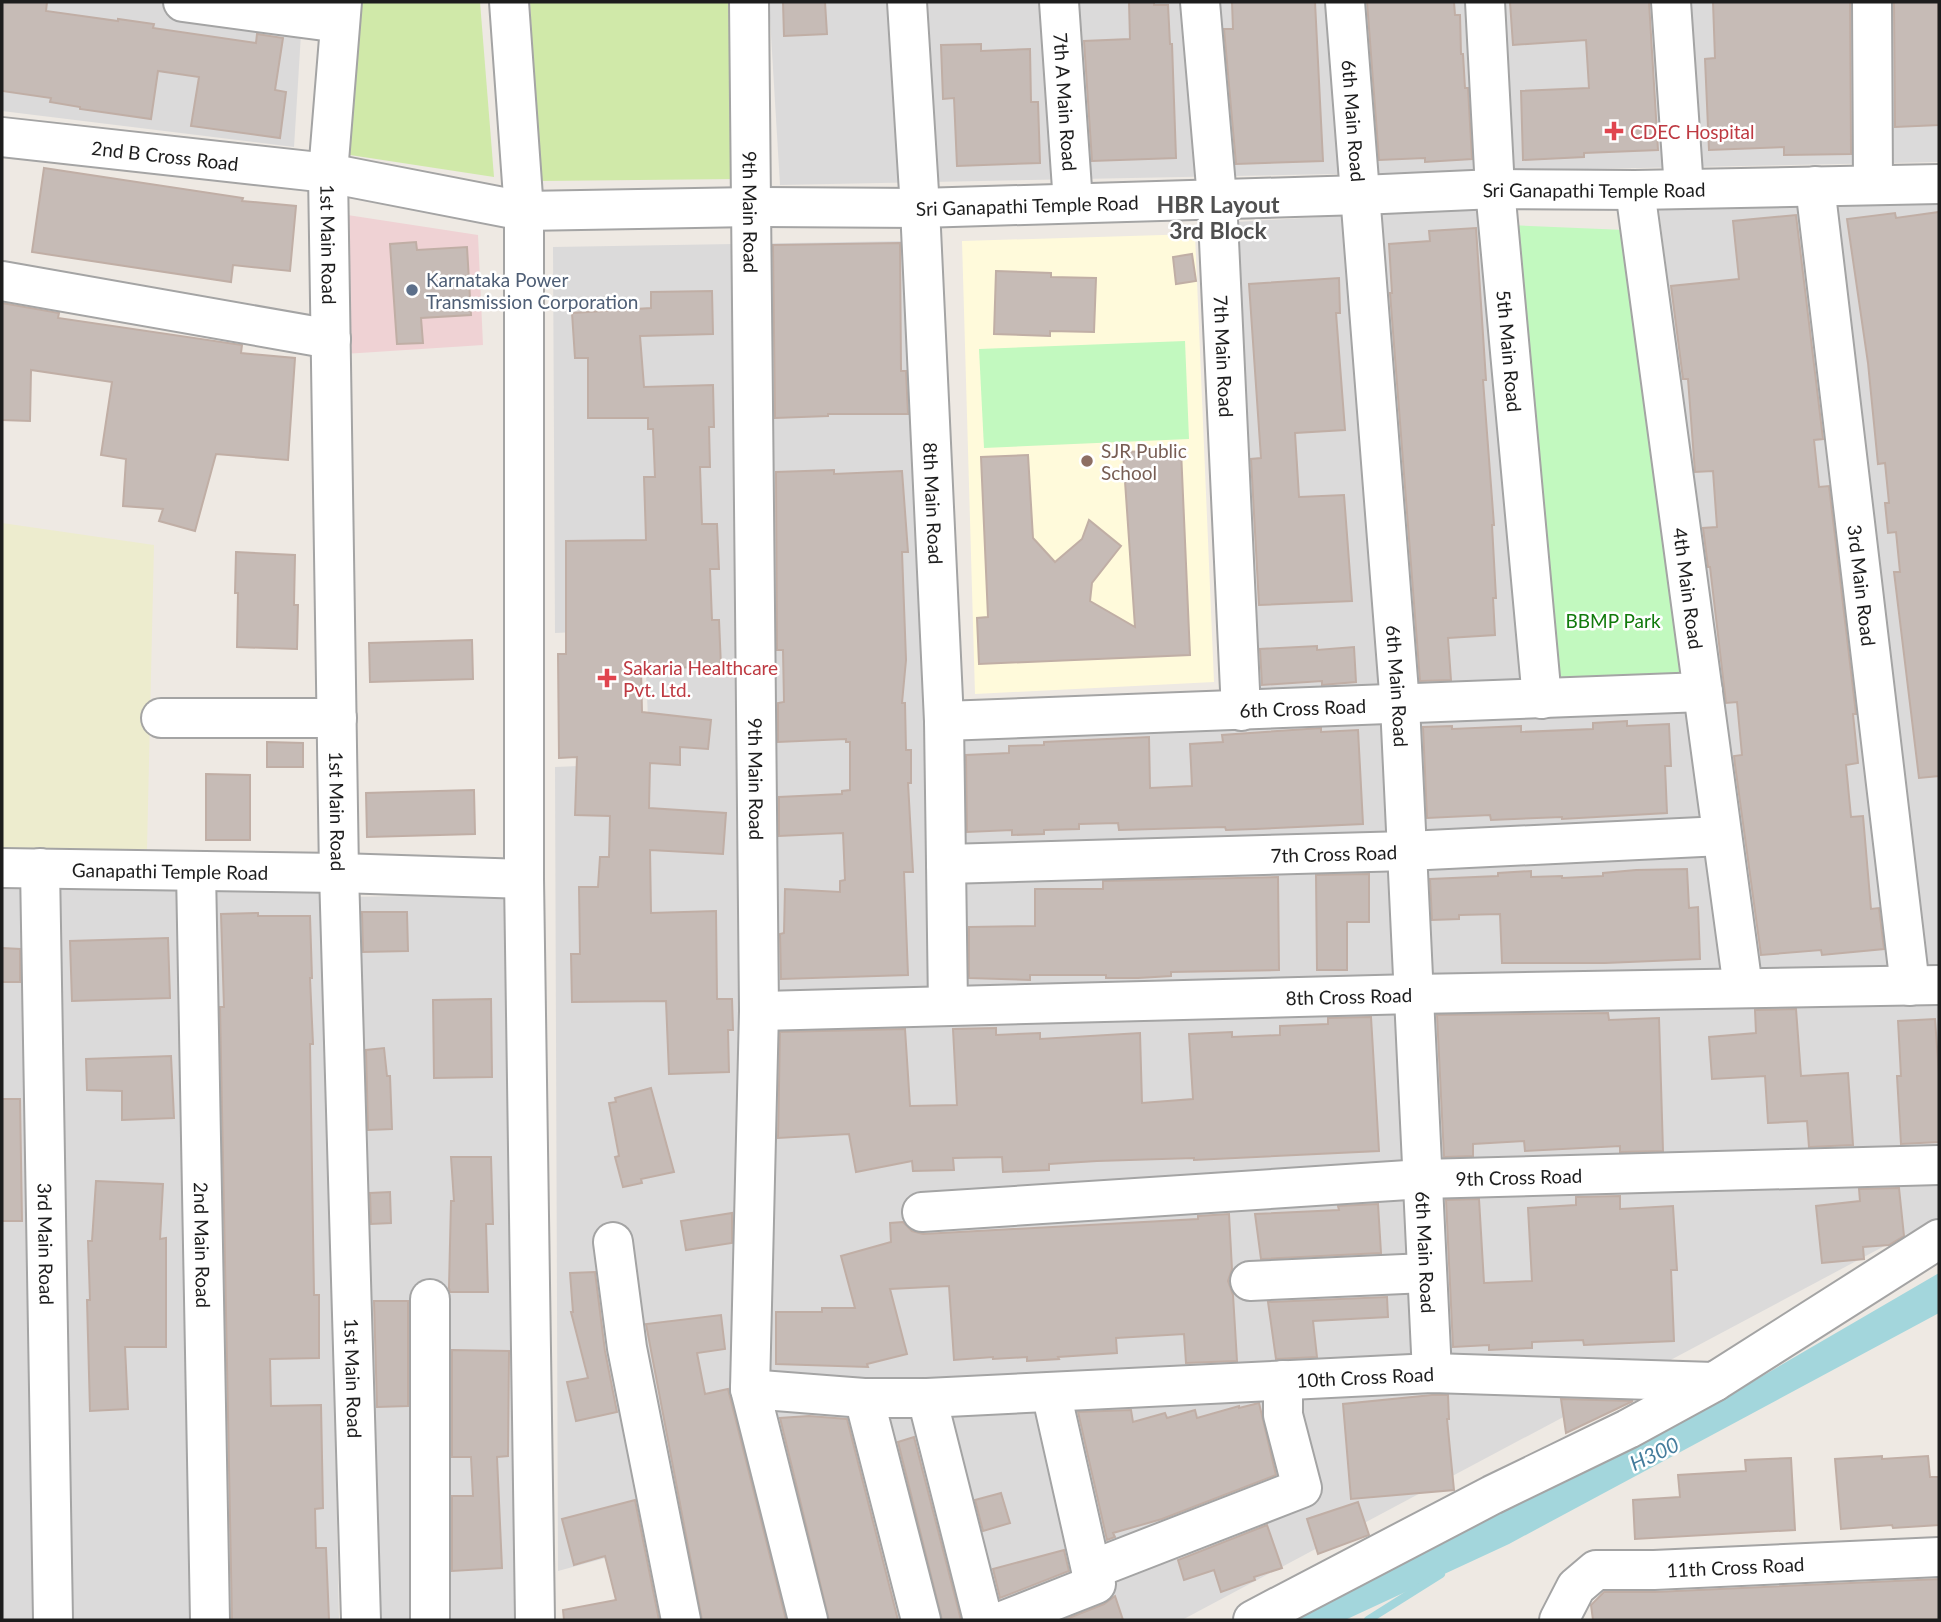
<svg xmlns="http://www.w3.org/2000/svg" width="1941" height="1622" font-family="Lato,sans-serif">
<rect width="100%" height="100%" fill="#eee9e3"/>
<g fill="#dbdada">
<polygon points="2,2 303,2 294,147 2,111"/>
<polygon points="769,2 1939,2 1939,162 780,185"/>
<polygon points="1939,204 1939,1217 1182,1620 685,1620 668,1541 558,1571 555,767 650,763 644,629 555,633 553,247 905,241 928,737 1261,722 1236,222 1488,207 1721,707 1659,210"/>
<polygon points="2,880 324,886 339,1620 2,1620"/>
<polygon points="511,894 522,1620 379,1620 349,897"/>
</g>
<polygon fill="#efd2d4" points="341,214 478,235 483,345 344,354"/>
<polygon fill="#fffadb" points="1195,234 1214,682 975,694 962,241"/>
<polygon fill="#edecce" points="2,523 154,545 147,849 2,850"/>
<g fill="#d0e9a9">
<polygon points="355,2 480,2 494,177 350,155"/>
<polygon points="530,2 735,2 737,179 540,181"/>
</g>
<g fill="#c2f9bf">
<polygon points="1509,225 1625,230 1684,681 1557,686"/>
<polygon points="1185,341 1189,439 984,448 979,349"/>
</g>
<polygon fill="#a3d6dc" points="1939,1273 1939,1313 1509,1544 1345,1620 1292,1620 1709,1407"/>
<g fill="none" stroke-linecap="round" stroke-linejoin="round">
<polyline stroke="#a3d6dc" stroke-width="8" points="1368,1620 1441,1574"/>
</g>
<g fill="#c6bbb6" stroke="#c0aea5" stroke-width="2">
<polygon points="2,2 47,2 46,11 118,21 118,19 154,24 153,28 256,43 257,34 283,38 275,90 286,92 280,138 191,126 199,77 158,71 151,119 80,109 80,107 50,102 51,98 2,91"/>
<polygon points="783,2 825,2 827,34 784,36"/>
<polygon points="1129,2 1154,2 1154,5 1168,5 1170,44 1172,44 1176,158 1092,161 1084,41 1130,39"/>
<polygon points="1232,2 1315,2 1323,161 1236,164 1224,29 1233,29"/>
<polygon points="1367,2 1454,2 1455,15 1460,15 1461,54 1463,54 1465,88 1468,88 1472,159 1425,162 1425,158 1379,160"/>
<polygon points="1510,2 1649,2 1658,150 1584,153 1584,157 1523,160 1521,91 1589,88 1586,40 1513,45"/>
<polygon points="1713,2 1850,2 1851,154 1784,155 1784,147 1709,150 1705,59 1715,58"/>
<polygon points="1894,2 1938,2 1939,125 1895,127"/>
<polygon points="981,44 981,51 1030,49 1031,102 1038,102 1040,163 957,166 954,98 943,99 941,45"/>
<polygon points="44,168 243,198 242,201 296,206 290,271 233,265 231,282 32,252"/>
<polygon points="1939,212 1939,776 1919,778 1894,572 1900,572 1896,532 1888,533 1885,503 1889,503 1885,463 1878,464 1868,363 1847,219 1895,213 1896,218"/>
<polygon points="1796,215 1823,439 1814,440 1819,487 1829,486 1856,714 1853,714 1858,763 1846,765 1851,817 1863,816 1871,909 1879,908 1884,949 1822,955 1821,950 1761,955 1735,765 1734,756 1742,755 1737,702 1726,703 1710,567 1708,567 1703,528 1717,527 1713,471 1695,472 1688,379 1683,379 1671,286 1739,279 1733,221"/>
<polygon points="1476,228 1486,380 1483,380 1494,525 1492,525 1496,598 1493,598 1495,635 1448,638 1451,680 1420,681 1390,293 1392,293 1389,244 1430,241 1429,231"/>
<polygon points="416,242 417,250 467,247 471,315 421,318 423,343 397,344 390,244"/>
<polygon points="900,243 901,371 906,371 908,414 828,414 828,416 775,418 773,245"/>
<polygon points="1192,254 1196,281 1176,284 1173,257"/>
<polygon points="996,271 1051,273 1051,277 1096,278 1094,332 1050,331 1050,336 994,334"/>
<polygon points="1339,278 1340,313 1336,313 1345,430 1295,433 1299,497 1344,495 1352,601 1259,605 1251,459 1261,458 1249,284"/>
<polygon points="712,291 713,334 640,336 644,387 713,385 714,427 709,427 710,467 700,467 702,524 717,524 719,569 710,569 712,620 719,620 721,667 641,668 642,712 711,720 708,749 680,747 680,765 650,763 649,808 726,813 723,854 650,850 651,913 716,911 717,999 732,999 733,1030 728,1030 729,1072 669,1074 666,1001 572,1002 571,954 580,954 579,887 598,887 600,857 609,857 610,816 575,815 577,757 559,758 558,654 566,654 566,541 646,540 644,477 655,477 653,429 648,429 648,418 588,418 588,358 575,358 572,313 651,308 651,292"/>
<polygon points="2,303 59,313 58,318 242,345 241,353 295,358 288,460 216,454 195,531 159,521 163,509 123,506 126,459 101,455 112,382 31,370 30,421 2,420"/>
<polygon points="1181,450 1190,655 979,664 977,618 988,617 981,457 1028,455 1033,538 1055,562 1082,539 1089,520 1121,546 1092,583 1090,601 1135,627 1123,452"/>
<polygon points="834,470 834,474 902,471 908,552 902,552 906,660 902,703 905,703 906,750 911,750 911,783 908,783 913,872 904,872 908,975 781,979 780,934 784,933 785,889 840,892 840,881 845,880 843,833 779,836 779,797 842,794 842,791 850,790 850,742 846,742 846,739 778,742 778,703 784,702 783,650 777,650 776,472"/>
<polygon points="236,552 295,555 294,605 298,605 297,649 237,647 238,593 235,593"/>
<polygon points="472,640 473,679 370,682 369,643"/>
<polygon points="1317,646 1317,650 1354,647 1356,682 1322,685 1322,681 1262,685 1260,649"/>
<polygon points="1627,721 1627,726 1669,724 1671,766 1665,766 1667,813 1562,819 1562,817 1491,820 1490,815 1427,818 1423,727 1452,726 1452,729 1521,726 1521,732 1593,729 1593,723"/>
<polygon points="1321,728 1321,732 1358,730 1363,824 1255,829 1226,830 1225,827 1119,830 1118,823 1079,824 1079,829 1044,830 1044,834 1012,835 1012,830 967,832 966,755 1009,753 1009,746 1044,745 1044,742 1149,737 1150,788 1192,786 1190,744 1223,742 1222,735"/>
<polygon points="267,742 303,743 303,767 267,767"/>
<polygon points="206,774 250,775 250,840 206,840"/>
<polygon points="474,790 475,834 367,837 366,793"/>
<polygon points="1687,869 1689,908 1698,907 1700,959 1605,963 1502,963 1500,914 1459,915 1459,919 1432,920 1430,879 1498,876 1498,873 1531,871 1531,877 1562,876 1562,878 1603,876 1603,873 1636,870"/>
<polygon points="1369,874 1369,922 1347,922 1347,970 1317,970 1316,875"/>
<polygon points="1278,877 1279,970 1171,972 1171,976 1138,978 1106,978 1106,975 1030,975 1030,980 969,978 969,927 1035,926 1035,889 1103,889 1103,881"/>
<polygon points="362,912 407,912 408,951 363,952"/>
<polygon points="258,913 258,916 310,916 312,978 310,978 313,1044 310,1044 314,1295 319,1295 319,1358 270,1359 271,1406 321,1405 323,1508 315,1509 316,1548 326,1548 329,1620 232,1620 220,1007 224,1007 221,914"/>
<polygon points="168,938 170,998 72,1001 70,941"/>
<polygon points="2,948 20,949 20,982 2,982"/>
<polygon points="491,999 492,1077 434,1078 433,1000"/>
<polygon points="1796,1009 1801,1076 1848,1073 1853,1145 1809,1147 1807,1121 1768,1123 1765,1076 1712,1079 1709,1037 1756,1033 1755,1010"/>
<polygon points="1608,1013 1609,1020 1659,1018 1663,1151 1620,1152 1620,1146 1525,1151 1524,1141 1473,1144 1473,1156 1444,1157 1437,1015"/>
<polygon points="1371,1017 1379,1151 1194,1160 1194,1158 1097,1161 1049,1164 1049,1170 1003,1172 1002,1157 953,1158 954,1170 913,1171 912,1161 856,1172 849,1134 778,1138 780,1032 905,1029 910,1106 957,1105 953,1029 996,1028 996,1035 1040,1033 1040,1039 1140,1033 1142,1103 1193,1099 1189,1034 1232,1032 1232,1037 1280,1035 1280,1026 1328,1024 1328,1018"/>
<polygon points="1935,1019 1939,1074 1939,1142 1901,1144 1897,1076 1901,1076 1898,1021"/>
<polygon points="384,1048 387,1076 390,1076 392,1129 368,1130 366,1050"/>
<polygon points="171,1056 174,1118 122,1120 122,1091 87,1090 86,1059"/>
<polygon points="651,1088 674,1172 641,1179 642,1183 623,1187 615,1157 619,1156 609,1103 616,1102 615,1098"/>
<polygon points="2,1099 20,1099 22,1221 2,1221"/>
<polygon points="451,1157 491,1157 493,1224 486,1224 488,1292 450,1292 449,1288 451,1201 454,1201"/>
<polygon points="96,1181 163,1184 160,1239 166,1238 166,1347 125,1347 128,1409 90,1411 87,1300 90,1300 88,1241 92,1241"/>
<polygon points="1899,1188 1904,1236 1889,1245 1863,1247 1864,1259 1822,1263 1816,1206 1860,1201 1859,1189"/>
<polygon points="390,1192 391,1223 371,1224 370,1193"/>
<polygon points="1620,1196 1620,1209 1673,1206 1677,1270 1671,1270 1674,1341 1584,1345 1583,1340 1532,1342 1532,1348 1489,1350 1489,1345 1453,1347 1446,1200 1479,1199 1484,1283 1532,1281 1528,1208 1576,1205 1576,1197"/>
<polygon points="1378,1204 1381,1253 1261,1259 1255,1214 1339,1210 1338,1206"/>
<polygon points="732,1213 732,1243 686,1250 681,1221"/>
<polygon points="1229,1214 1232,1269 1228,1281 1233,1295 1237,1361 1186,1363 1184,1334 1116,1338 1117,1353 1058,1357 1059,1359 1027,1361 1027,1357 993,1359 993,1357 954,1360 949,1286 890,1289 907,1354 867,1364 868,1367 776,1364 776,1312 822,1312 822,1308 855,1308 841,1256 891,1242 890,1223 903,1222 912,1231 923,1234 1198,1219 1198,1216"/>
<polygon points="595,1272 605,1351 617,1412 576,1421 567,1382 588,1378 571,1312 573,1312 570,1273"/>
<polygon points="1387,1297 1388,1317 1313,1321 1317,1357 1276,1359 1268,1302"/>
<polygon points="374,1301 408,1301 408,1406 377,1407"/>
<polygon points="721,1315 725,1349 697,1353 705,1394 728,1389 786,1620 702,1620 646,1324"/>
<polygon points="452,1350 509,1351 508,1456 497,1457 502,1568 452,1571 452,1496 473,1496 471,1457 452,1457"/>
<polygon points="1432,1395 1448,1395 1449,1419 1447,1419 1454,1490 1351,1499 1343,1404"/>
<polygon points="1561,1399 1633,1401 1566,1433"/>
<polygon points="1259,1403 1276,1475 1162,1519 1113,1533 1115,1537 1107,1540 1078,1412 1131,1410 1133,1422 1165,1413 1167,1418 1195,1410 1197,1418 1239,1406 1239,1408"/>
<polygon points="809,1416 847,1419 898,1620 829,1620 780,1418"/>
<polygon points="914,1437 961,1620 942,1620 898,1442"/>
<polygon points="1882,1456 1882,1459 1928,1456 1930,1477 1939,1477 1939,1525 1893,1528 1892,1525 1841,1529 1835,1459"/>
<polygon points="1791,1458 1795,1530 1635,1539 1633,1500 1680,1497 1678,1475 1746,1471 1745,1460"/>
<polygon points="1001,1493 1010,1523 983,1531 975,1500"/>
<polygon points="635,1500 659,1620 564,1620 563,1610 616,1600 605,1556 574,1565 562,1519"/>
<polygon points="1358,1502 1369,1535 1318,1554 1307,1519"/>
<polygon points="1267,1525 1282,1568 1254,1577 1255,1580 1221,1592 1214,1570 1184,1580 1178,1560"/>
<polygon points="1064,1550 1069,1571 1000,1598 993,1569"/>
<polygon points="1939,1579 1939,1619 1593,1620 1591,1605 1604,1592 1655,1592"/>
<polygon points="1115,1596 1123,1620 1064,1620 1104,1604"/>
</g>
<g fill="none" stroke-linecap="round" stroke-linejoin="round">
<g stroke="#a4a4a4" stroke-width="42">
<g id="minor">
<polyline points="183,2 340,23"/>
<path id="s1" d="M342 2 328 173 339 873 361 1620"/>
<path id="s2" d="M749 2 759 1011 750 1389 808 1620"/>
<path id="s3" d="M907 2 920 208 944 721 948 1006"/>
<path id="s4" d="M1059 2 1073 203"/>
<path id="s5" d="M1200 2 1217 198 1241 711"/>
<path id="s6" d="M1345 2 1400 705 1432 1373"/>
<path id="s7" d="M1485 2 1495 189 1542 699"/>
<polyline points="1671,2 1684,189"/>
<polyline points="1872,2 1873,184"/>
<path id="s8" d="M2 137 328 173 524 211 752 207 920 208 1361 195 1495 189 1635 190 1939 184"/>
<path id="s9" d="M1815 186 1910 986"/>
<path id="s10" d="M1635 190 1743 988"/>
<polyline points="2,281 331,339"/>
<polyline points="161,718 337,718"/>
<path id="s11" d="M944 721 1703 692"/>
<path id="s12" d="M946 864 1407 851 1722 836"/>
<path id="s13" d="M2 868 339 873 524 879V211L509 2"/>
<path id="s14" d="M40 868 53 1620"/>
<path id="s15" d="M196 871 210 1620"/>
<polyline points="524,879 535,1620"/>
<path id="s16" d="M759 1011 1414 994 1939 985"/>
<path id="s17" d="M922 1212 1423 1179 1939 1165"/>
<polyline points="613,1242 627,1348 681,1620"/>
<polyline points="1250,1281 1426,1273"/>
<path id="s18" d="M750 1389 864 1398H927L1432 1373 1714 1382 1939 1239"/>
<polyline points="1051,1392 1091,1570"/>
<polyline points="864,1398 921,1620"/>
<polyline points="927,1398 983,1620"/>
<polyline points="430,1620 430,1299"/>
<polyline points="1005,1620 1096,1584 1091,1570 1302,1488 1283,1415 1283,1380"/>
<polyline points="1253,1620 1492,1495 1628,1429 1714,1382"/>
<path id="s19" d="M1559 1620 1576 1587 1596 1570H1654L1939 1557"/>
</g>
</g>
<use href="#minor" stroke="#fff" stroke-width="38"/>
</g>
<g fill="#e0444e" stroke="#fff" stroke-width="2.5">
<path d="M1610.5 120.5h7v7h7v7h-7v7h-7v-7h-7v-7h7z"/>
<path d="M603.5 667.5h7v7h7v7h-7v7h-7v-7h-7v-7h7z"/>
</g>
<circle fill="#5c6f8a" stroke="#fff" stroke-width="2.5" cx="412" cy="290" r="7"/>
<circle fill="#8d6e63" stroke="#fff" stroke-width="2.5" cx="1087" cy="461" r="7"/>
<g text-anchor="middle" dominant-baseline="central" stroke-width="5" stroke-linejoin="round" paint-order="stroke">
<g font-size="19" fill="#1d1d1d" stroke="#fff">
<text stroke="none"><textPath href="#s4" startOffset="100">7th A Main Road</textPath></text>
<text stroke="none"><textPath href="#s6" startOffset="119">6th Main Road</textPath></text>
<text stroke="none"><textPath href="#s8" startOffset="164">2nd B Cross Road</textPath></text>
<text stroke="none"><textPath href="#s8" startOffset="1598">Sri Ganapathi Temple Road</textPath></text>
<text stroke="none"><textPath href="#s8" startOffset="1031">Sri Ganapathi Temple Road</textPath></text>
<text stroke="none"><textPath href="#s2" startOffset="210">9th Main Road</textPath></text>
<text stroke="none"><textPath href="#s1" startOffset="243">1st Main Road</textPath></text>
<text stroke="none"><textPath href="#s7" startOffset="350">5th Main Road</textPath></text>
<text stroke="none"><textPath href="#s5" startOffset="355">7th Main Road</textPath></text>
<text stroke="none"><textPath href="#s3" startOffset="502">8th Main Road</textPath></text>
<text stroke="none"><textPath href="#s9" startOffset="402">3rd Main Road</textPath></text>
<text stroke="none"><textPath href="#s10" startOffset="402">4th Main Road</textPath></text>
<text stroke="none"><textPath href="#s6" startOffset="686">6th Main Road</textPath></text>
<text stroke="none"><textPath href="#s11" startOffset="359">6th Cross Road</textPath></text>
<text stroke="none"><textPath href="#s2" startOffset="777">9th Main Road</textPath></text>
<text stroke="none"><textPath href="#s1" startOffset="810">1st Main Road</textPath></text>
<text stroke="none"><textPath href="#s12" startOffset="388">7th Cross Road</textPath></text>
<text stroke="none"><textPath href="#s13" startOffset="168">Ganapathi Temple Road</textPath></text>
<text stroke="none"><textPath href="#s16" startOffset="590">8th Cross Road</textPath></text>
<text stroke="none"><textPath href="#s17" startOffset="598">9th Cross Road</textPath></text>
<text stroke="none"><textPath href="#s14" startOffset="376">3rd Main Road</textPath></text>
<text stroke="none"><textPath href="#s15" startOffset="374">2nd Main Road</textPath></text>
<text stroke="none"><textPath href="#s6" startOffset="1253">6th Main Road</textPath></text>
<text stroke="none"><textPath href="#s18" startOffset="616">10th Cross Road</textPath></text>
<text stroke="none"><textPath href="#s1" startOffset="1377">1st Main Road</textPath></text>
<text stroke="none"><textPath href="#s19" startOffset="203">11th Cross Road</textPath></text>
</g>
<g font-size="19" fill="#be3a42" stroke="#fff" text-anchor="start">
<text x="1630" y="131">CDEC Hospital</text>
<text x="623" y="667">Sakaria Healthcare<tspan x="623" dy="22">Pvt. Ltd.</tspan></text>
</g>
<g font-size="19" fill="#4e5e75" stroke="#fff" text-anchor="start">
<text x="426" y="279">Karnataka Power<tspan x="426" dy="22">Transmission Corporation</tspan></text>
</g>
<g font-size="19" fill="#785e54" stroke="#fff" text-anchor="start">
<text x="1101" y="450">SJR Public<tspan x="1101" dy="22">School</tspan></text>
</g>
<g font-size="19" fill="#117a0c" stroke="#fff">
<text x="1613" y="620">BBMP Park</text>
</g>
<g font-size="21" font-style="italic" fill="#447c9c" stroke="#fff">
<text transform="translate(1654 1453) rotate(-25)">H300</text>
</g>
<g font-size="23" font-weight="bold" fill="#505050" stroke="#fff">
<text x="1218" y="204">HBR Layout<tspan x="1218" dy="26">3rd Block</tspan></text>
</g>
</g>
<rect width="1941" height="1622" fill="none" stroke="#1d1d1d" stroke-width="7"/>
</svg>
